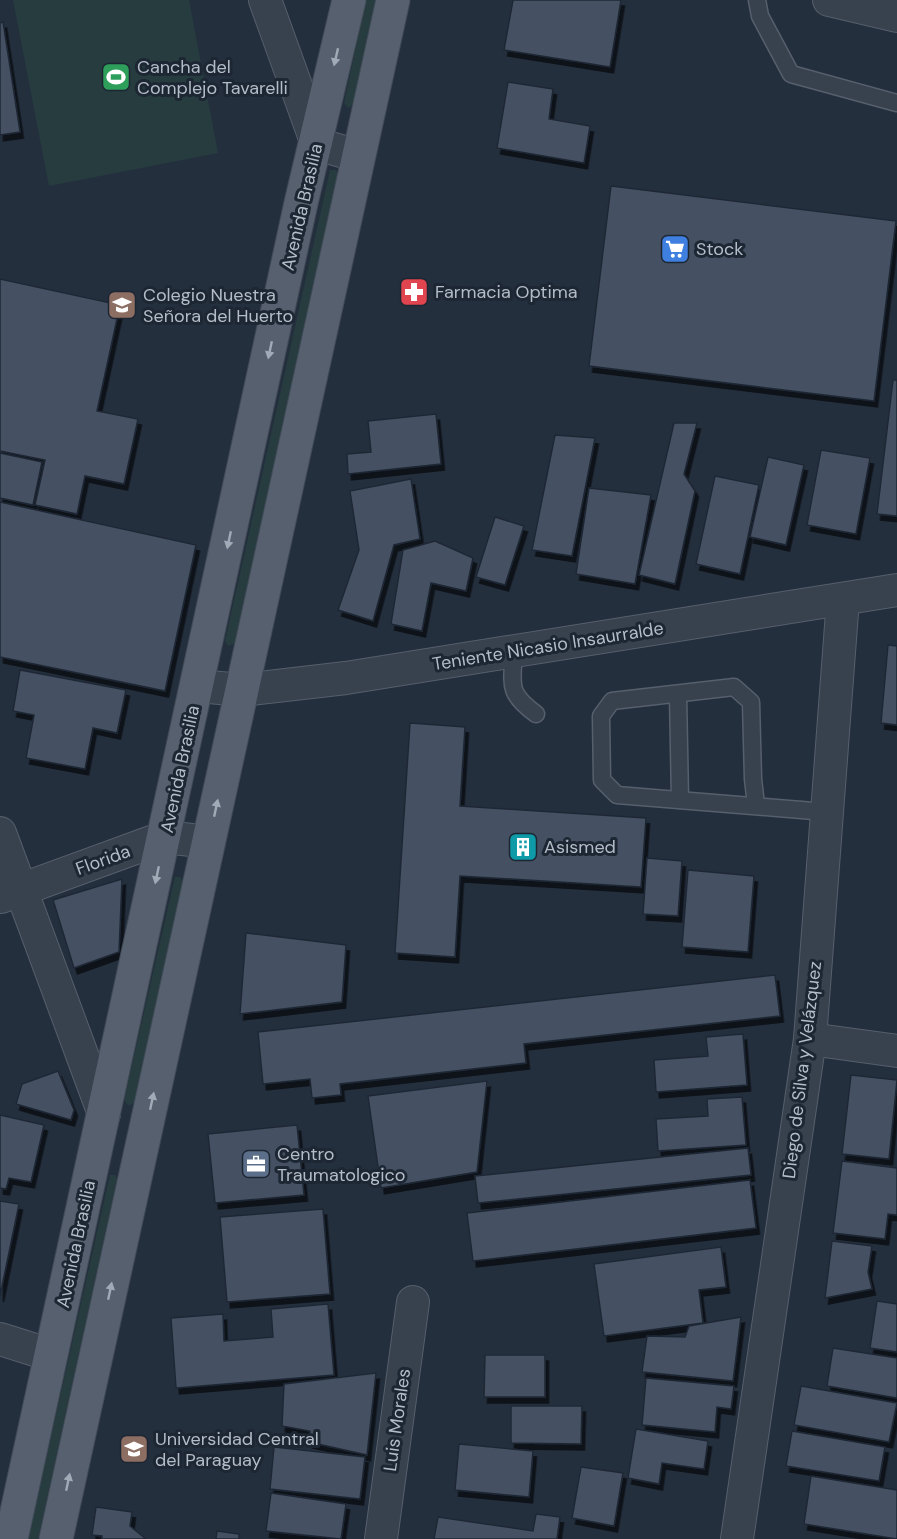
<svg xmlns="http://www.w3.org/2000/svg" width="897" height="1539" font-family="'DM Sans',sans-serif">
<defs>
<filter id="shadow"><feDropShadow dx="3.5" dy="6" stdDeviation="0" flood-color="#0009"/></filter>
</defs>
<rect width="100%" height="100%" fill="#242f3e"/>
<g fill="#263c3f">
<polygon points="13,0 189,0 218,153 49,186"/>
<polygon points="366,0 376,0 353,105 348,108 344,103"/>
<polygon points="330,170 336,170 338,173 235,643 228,646 225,641"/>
<polygon points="175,877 180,877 183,882 134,1102 129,1106 124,1100"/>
<polygon points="110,1175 115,1175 117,1179 38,1539 28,1539"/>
</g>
<g fill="#455162" stroke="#1f2835" stroke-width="1.5" filter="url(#shadow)">
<polygon points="513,0 621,0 610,67 504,50"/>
<polygon points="3,22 20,132 0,135 0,23"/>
<polygon points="508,82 553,89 549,119 590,126 584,163 497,148"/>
<polygon points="611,186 896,221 874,401 589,366"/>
<polygon points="0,279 120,305 97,411 138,419 124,484 85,476 77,514 35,505 45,460 0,451"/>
<polygon points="893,380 897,380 897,516 877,514"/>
<polygon points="436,414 441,464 348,474 347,454 371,452 368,421"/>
<polygon points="674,423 697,423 684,474 695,491 675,584 639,575"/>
<polygon points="555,435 595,438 572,556 532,550"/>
<polygon points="821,450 870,458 856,534 807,525"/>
<polygon points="0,453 42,462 33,505 0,498"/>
<polygon points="768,457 804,465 786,545 750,537"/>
<polygon points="715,476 759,485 740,574 696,564"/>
<polygon points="411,479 420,539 394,545 373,621 338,610 359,550 350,491"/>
<polygon points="589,488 651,495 635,584 576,574"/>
<polygon points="0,502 196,545 165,691 0,657"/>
<polygon points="495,517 524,526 505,585 476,577"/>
<polygon points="435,541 473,558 466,591 431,583 422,631 391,624 403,550"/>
<polygon points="888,645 897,646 897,725 881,723"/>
<polygon points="20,670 126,690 117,733 93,728 85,769 26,758 34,715 13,711"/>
<polygon points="410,723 465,727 460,806 646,818 641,887 460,876 455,957 395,953"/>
<polygon points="647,858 682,861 678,916 643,914"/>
<polygon points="688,870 754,876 748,952 682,947"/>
<polygon points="122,879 119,952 74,968 53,900"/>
<polygon points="246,933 346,945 342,1002 240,1014"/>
<polygon points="775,975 780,1016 524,1044 526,1063 340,1084 341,1095 312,1098 310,1079 263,1084 258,1032"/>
<polygon points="743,1034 747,1085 656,1092 654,1060 708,1056 706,1037"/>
<polygon points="58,1071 74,1110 71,1120 16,1104 22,1084"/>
<polygon points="851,1075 897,1080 889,1159 842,1154"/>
<polygon points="487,1081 477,1172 381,1188 368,1096"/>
<polygon points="742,1097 746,1145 658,1151 656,1119 708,1116 707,1099"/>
<polygon points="0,1115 44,1125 31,1182 9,1178 6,1189 0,1188"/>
<polygon points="297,1125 304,1195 215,1203 208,1134"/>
<polygon points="748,1148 751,1175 478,1203 475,1176"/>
<polygon points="842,1161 897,1168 897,1215 888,1214 885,1239 833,1233"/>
<polygon points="750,1180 756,1228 473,1261 467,1213"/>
<polygon points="0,1201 19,1204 0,1296"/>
<polygon points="323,1209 330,1294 227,1302 220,1217"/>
<polygon points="832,1241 872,1246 868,1272 872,1289 825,1298"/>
<polygon points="721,1247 726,1287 699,1290 703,1323 604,1336 594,1264"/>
<polygon points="877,1301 897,1304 897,1352 870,1348"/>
<polygon points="328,1304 334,1375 176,1388 171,1318 223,1314 224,1341 273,1337 271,1309"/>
<polygon points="741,1317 733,1381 642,1372 647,1336 685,1337 689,1326"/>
<polygon points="833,1348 897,1358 897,1398 827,1386"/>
<polygon points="485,1355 545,1355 545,1397 484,1397"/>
<polygon points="376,1373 367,1455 309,1442 310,1431 282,1426 284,1384"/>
<polygon points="646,1378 734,1386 731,1409 717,1407 715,1432 642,1425"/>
<polygon points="801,1386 897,1403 889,1442 794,1425"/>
<polygon points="511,1406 582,1406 581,1444 511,1443"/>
<polygon points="636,1429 708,1441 704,1469 662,1463 659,1484 628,1478"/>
<polygon points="792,1431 885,1447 879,1481 786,1466"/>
<polygon points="459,1444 533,1451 529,1497 455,1490"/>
<polygon points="274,1447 365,1457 360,1499 270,1489"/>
<polygon points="581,1467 623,1473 614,1526 572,1518"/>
<polygon points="811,1476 897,1490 897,1539 804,1524"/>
<polygon points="271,1493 346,1504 341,1539 266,1531"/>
<polygon points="96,1507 132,1512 130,1526 146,1539 102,1539 102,1536 92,1535"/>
<polygon points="536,1514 560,1517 557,1539 434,1539 438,1517 533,1531"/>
<polygon points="217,1531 239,1534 239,1539 216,1539"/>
</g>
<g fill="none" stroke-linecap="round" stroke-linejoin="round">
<g stroke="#565f6c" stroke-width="19">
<g id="service">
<polyline points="757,0 760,16 791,74 897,103"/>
<path d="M514 651C512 685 507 693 536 714"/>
<polyline points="678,694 680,800"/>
<polyline points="756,805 753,779 751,702 734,687 612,701 601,716 602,780 617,795 826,812"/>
</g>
</g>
<g stroke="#565f6c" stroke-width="34">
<g id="minor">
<polyline points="265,0 317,144 358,156"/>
<polyline points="829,0 897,16"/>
<polyline points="198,686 242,690 346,678 897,590"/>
<polyline points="0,833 104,1114"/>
<polyline points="1,897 165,837 209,842"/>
<polyline points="810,1039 897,1051"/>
<polyline points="0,1339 51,1355"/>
<polyline points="381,1539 413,1302"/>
<polyline points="737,1539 810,1039 843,599"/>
</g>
</g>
<g stroke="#414a57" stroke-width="35">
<g id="primary">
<polyline points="11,1539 301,203 349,0"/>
<polyline points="56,1539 393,0"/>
</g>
</g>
<use href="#service" stroke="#38414e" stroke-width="16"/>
<use href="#minor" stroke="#38414e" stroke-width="32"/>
<use href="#primary" stroke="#56606e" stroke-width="33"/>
</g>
<defs><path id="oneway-solid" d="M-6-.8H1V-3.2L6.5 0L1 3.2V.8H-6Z" transform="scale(1.5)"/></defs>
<g fill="#a1aab7">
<use href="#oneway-solid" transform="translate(336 57) rotate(103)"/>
<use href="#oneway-solid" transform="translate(270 350) rotate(102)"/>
<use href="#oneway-solid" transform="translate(229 540) rotate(102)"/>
<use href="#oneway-solid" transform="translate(216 808) rotate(-78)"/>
<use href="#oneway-solid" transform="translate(157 875) rotate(102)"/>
<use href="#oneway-solid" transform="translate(152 1101) rotate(-78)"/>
<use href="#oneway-solid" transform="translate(110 1291) rotate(-78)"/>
<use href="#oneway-solid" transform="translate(68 1482) rotate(-78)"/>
</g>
<defs>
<g id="stadium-square" transform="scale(1.5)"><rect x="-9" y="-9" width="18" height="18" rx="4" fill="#2e9e5b" stroke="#1d2633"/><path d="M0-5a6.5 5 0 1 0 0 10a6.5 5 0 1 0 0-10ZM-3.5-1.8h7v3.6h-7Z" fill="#fff"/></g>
<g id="supermarket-square" transform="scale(1.5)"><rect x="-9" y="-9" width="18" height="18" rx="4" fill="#3f7fe0" stroke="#1d2633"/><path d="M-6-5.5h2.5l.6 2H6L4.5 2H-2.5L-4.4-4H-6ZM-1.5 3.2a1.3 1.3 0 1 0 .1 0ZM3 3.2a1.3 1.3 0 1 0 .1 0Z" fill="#fff"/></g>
<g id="pharmacy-square" transform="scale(1.5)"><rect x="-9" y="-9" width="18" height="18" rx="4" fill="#e0444e" stroke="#1d2633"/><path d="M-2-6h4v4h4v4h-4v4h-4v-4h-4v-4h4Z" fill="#fff"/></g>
<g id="school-square" transform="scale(1.5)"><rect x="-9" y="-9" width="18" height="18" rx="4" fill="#8d6e63" stroke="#1d2633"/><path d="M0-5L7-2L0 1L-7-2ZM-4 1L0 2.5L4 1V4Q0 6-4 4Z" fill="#fff"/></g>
<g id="building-square" transform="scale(1.5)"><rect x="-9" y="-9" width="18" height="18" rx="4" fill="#0f9aa8" stroke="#1d2633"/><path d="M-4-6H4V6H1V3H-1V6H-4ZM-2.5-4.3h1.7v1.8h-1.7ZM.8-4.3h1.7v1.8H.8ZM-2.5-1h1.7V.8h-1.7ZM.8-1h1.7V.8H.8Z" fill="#fff"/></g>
<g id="office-square" transform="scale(1.5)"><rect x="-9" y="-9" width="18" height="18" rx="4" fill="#5c6f8a" stroke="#1d2633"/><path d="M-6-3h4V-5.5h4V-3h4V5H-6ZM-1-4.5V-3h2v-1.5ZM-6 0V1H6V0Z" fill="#fff"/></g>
<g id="university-square" transform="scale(1.5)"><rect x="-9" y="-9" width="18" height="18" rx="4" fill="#8d6e63" stroke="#1d2633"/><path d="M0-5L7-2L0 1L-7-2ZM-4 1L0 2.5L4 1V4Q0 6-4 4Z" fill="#fff"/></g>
</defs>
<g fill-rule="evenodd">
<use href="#stadium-square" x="116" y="77"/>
<use href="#supermarket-square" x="675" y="249"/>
<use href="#pharmacy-square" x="414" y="292"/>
<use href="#school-square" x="122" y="305"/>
<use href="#building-square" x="523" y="847"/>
<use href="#office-square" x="256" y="1164"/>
<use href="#university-square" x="134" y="1449"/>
</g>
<g text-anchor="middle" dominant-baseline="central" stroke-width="6" stroke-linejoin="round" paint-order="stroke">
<g font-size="18" fill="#b4bcc9" stroke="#1d2633" text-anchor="start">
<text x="137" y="67">Cancha del<tspan x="137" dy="21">Complejo Tavarelli</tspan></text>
<text x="696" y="249">Stock</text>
<text x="435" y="292">Farmacia Optima</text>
<text x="143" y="295">Colegio Nuestra<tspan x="143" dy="21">Señora del Huerto</tspan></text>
<text x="544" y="847">Asismed</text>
<text x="277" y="1154">Centro<tspan x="277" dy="21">Traumatologico</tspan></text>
<text x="155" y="1439">Universidad Central<tspan x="155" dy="21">del Paraguay</tspan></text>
</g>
<g font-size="18" fill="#b4bcc9" stroke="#1d2633">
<text transform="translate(302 207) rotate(-77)">Avenida Brasilia</text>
<text transform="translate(548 646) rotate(-9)">Teniente Nicasio Insaurralde</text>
<text transform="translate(180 769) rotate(-78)">Avenida Brasilia</text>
<text transform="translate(103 860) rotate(-20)">Florida</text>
<text transform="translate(802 1070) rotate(-83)">Diego de Silva y Velázquez</text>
<text transform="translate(76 1244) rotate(-78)">Avenida Brasilia</text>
<text transform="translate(397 1420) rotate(-82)">Luis Morales</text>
</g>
</g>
</svg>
